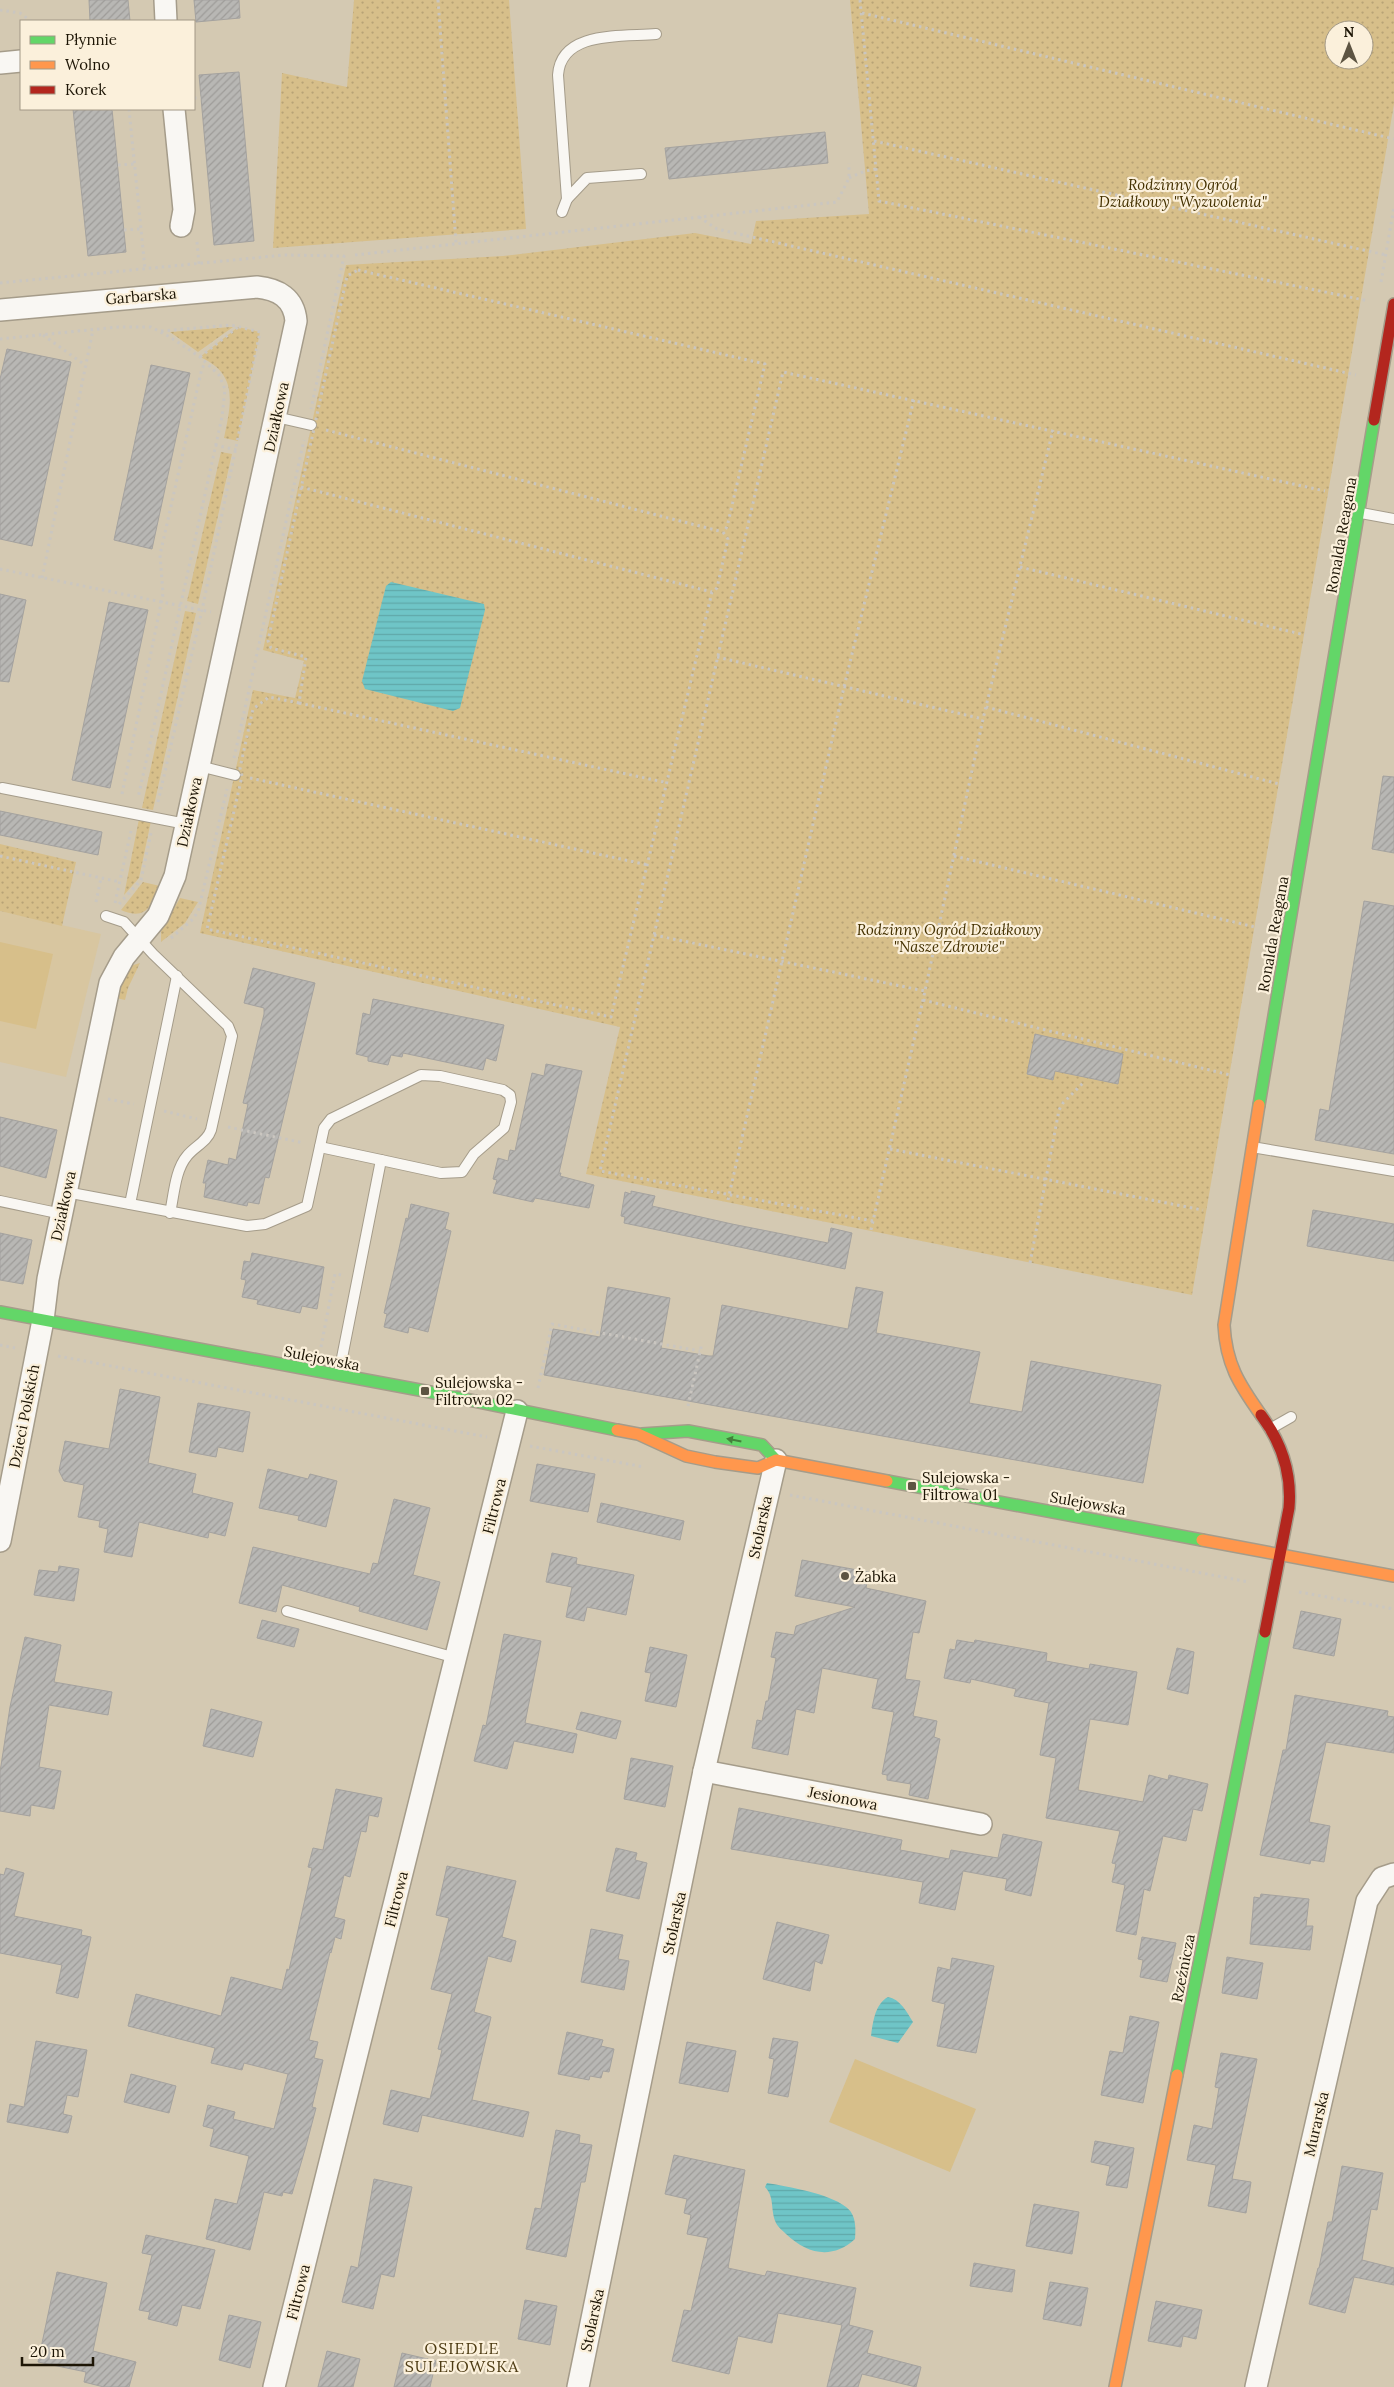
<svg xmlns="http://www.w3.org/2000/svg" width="1394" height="2387" font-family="Lora,serif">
<defs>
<pattern id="grass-dots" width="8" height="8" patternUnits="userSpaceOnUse" patternTransform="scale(1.25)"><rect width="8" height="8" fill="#d7bf8a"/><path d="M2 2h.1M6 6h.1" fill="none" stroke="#b8a376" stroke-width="1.8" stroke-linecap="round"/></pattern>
<pattern id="water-rules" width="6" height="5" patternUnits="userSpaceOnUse" patternTransform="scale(1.25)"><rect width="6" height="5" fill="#6fc5c7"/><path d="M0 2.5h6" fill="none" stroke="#60a8a9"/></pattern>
<pattern id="building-hatch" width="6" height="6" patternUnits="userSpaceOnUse" patternTransform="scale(1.25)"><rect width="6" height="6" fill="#b8b7b4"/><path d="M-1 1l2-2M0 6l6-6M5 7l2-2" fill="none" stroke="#9e9c99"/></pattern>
</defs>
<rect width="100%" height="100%" fill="#d4c9b2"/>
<polygon fill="#d8c6a0" points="0,911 101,934 66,1077 0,1062"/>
<g fill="url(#grass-dots)" fill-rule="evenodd">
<polygon points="354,0 509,0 526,229 273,248 282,73 347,87"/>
<path d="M850 0H1394V104L1192 1295 586 1174 620 1027 200 933 253 690 295 698 304 661 263 650 346 265 503 256 695 233 751 244 756 221 869 214ZM1334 30H1364V60H1334Z"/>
<polygon points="231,327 233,327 198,352 170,332"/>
<path d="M238 327 260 332 238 441 224 438C231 404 239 374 200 357Z"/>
<polygon points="221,452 232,454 198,604 187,601"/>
<polygon points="185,611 196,613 153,810 142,808"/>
<polygon points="139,819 151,821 139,878 124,895"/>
<polygon points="0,844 76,862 62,926 0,911"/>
<path d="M143 882 160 886C151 906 146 921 121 910Z"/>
<polygon points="180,898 198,902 185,923 161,942 161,931"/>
<polygon points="140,963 128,988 125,1000 116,998 119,986 130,966"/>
</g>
<g fill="#d7bf8a">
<polygon points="0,942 53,954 36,1029 0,1021"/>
<polygon points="855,2059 976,2109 950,2172 829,2122"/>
</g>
<g fill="url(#water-rules)">
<polygon points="391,582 484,604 485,610 460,708 453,711 365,689 362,681 386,586"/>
<path d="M888 1997C900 1999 907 2012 913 2022L898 2043 871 2036C873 2022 875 2004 888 1997Z"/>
<path d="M767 2183C789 2187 828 2193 846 2207 856 2214 856 2228 855 2239 832 2260 807 2254 786 2234 783 2231 778 2227 776 2223 770 2210 775 2197 765 2187Z"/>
</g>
<g fill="url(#building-hatch)" stroke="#a4a29f">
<polygon points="89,0 128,0 130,21 90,21"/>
<polygon points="194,0 239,0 240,18 196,22"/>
<polygon points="239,72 254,241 214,245 199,75"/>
<polygon points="73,109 112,109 126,252 88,256"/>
<polygon points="825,132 828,163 669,179 665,148"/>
<polygon points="7,349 71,362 32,546 0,539 0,379"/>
<polygon points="151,365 190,373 152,549 114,540"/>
<polygon points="0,594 26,600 9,682 0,681"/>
<polygon points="109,602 148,610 110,788 72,780"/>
<polygon points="1383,776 1394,777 1394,853 1372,849"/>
<polygon points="0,811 102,832 98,855 0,835"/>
<polygon points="1364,901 1394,906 1394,1154 1315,1140 1320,1109 1329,1111"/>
<polygon points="253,968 315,983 269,1178 265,1177 259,1204 248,1202 247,1206 204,1197 206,1183 203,1183 208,1160 228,1165 229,1158 236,1160 248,1104 243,1103 264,1014 264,1008 244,1003"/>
<polygon points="373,999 504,1025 496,1061 486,1058 483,1070 403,1053 402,1057 391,1055 388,1065 368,1061 368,1057 356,1054 363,1013 370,1015"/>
<polygon points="1035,1034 1123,1054 1118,1084 1055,1071 1053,1080 1027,1074"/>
<polygon points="546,1064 582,1071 559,1173 561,1173 560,1176 594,1185 589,1208 535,1198 533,1202 493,1193 497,1180 493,1179 498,1158 508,1161 510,1150 515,1151 532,1073 544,1076"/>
<polygon points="0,1117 57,1130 46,1178 0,1166"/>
<polygon points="631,1191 655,1196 652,1206 732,1224 828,1243 831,1228 852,1233 845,1269 624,1223 625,1217 621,1216 625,1192 631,1194"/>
<polygon points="411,1204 449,1213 445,1229 451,1231 428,1332 409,1327 408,1333 384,1327 387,1314 384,1313 393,1275 406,1218 408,1219"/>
<polygon points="1313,1210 1394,1224 1394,1261 1307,1246"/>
<polygon points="0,1233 32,1240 23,1284 0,1280"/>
<polygon points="252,1253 324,1267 317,1309 302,1306 300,1313 257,1304 258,1300 242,1297 246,1280 241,1279 244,1261 250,1262"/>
<polygon points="608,1287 670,1298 661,1348 709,1356 713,1356 722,1305 848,1329 856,1287 883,1292 876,1333 980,1352 969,1403 1022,1412 1031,1361 1161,1385 1143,1483 544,1375 553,1329 600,1337"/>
<polygon points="120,1389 160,1397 148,1463 196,1474 192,1493 233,1503 225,1536 209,1532 208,1538 139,1522 132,1557 104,1552 108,1529 99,1527 100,1521 78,1517 84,1485 64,1481 59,1471 65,1441 109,1449"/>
<polygon points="198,1403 250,1412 243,1452 218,1447 216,1457 189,1452"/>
<polygon points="537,1464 595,1474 588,1512 530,1501"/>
<polygon points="268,1469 308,1479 310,1474 337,1481 326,1527 298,1520 299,1516 259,1508"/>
<polygon points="394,1499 430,1508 413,1575 440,1582 427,1630 359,1611 360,1607 282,1585 276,1612 239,1603 253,1547 370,1574 373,1563 378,1564"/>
<polygon points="601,1503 684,1521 680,1540 597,1522"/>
<polygon points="552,1553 577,1558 576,1564 634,1575 626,1615 587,1607 584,1621 566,1617 572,1587 546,1582"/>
<polygon points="802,1560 869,1572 866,1588 926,1601 919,1633 913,1632 905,1679 920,1681 913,1716 937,1721 934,1737 940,1739 928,1799 909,1795 911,1784 887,1780 887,1775 882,1774 894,1712 872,1708 878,1679 822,1668 814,1713 796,1709 788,1755 752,1748 757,1720 762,1721 766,1701 768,1701 776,1658 771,1657 776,1632 794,1635 796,1626 855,1607 795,1596"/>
<polygon points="59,1566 79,1569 74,1601 34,1595 39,1570 58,1572"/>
<polygon points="1301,1611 1341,1619 1334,1656 1293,1648"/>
<polygon points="262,1620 299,1629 294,1647 257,1638"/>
<polygon points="504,1634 541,1641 525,1723 577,1734 573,1753 514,1741 507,1769 474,1761 483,1725 486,1726"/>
<polygon points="25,1637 61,1645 54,1682 112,1692 108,1715 49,1705 39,1767 61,1771 54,1809 31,1805 30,1816 0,1811 0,1772 10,1707"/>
<polygon points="957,1640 974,1643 975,1640 1047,1653 1046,1661 1089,1669 1090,1664 1137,1672 1128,1725 1090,1719 1078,1790 1143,1802 1149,1775 1168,1780 1169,1775 1208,1784 1202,1811 1193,1809 1186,1841 1163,1836 1150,1891 1144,1889 1136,1935 1116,1931 1125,1885 1112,1882 1116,1864 1112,1863 1120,1831 1046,1818 1056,1758 1040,1755 1049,1703 1014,1696 1016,1689 971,1679 970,1683 944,1678 950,1649 955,1650"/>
<polygon points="650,1647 687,1655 676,1707 645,1701 651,1673 645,1672"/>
<polygon points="1177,1648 1194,1652 1188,1694 1167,1689"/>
<polygon points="1295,1695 1388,1711 1387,1716 1394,1717 1394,1753 1326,1742 1309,1822 1330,1826 1324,1862 1311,1860 1310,1864 1260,1855 1283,1750 1286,1750"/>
<polygon points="211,1709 262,1722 253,1757 203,1746"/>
<polygon points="581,1712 621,1721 616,1739 576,1729"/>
<polygon points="631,1758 673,1766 665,1807 624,1799"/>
<polygon points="336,1789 382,1798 378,1817 369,1815 366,1832 361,1831 350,1877 344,1875 334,1917 345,1920 341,1939 335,1937 331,1953 330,1952 309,2040 318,2042 314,2058 323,2060 312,2107 316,2108 306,2146 292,2194 283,2192 282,2196 264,2192 250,2250 206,2239 215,2199 237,2204 249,2156 210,2146 214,2129 203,2126 208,2105 235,2112 233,2119 274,2129 288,2074 244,2063 242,2070 211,2063 215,2048 128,2026 136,1994 221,2016 231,1977 282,1990 287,1969 289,1970 312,1868 308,1867 313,1848 323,1850"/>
<polygon points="739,1808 902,1840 900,1850 949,1859 951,1850 998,1858 1003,1834 1042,1842 1031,1896 1005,1890 1007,1879 963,1871 955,1910 919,1903 923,1882 731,1849"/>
<polygon points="616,1848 637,1853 635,1860 647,1863 639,1899 606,1891"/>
<polygon points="447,1866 516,1881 502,1937 516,1941 511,1962 488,1956 474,2012 491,2017 472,2100 529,2112 523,2137 422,2115 418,2132 383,2124 391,2090 430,2099 442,2050 438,2049 452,1994 431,1989 449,1918 436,1915"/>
<polygon points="6,1868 24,1873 14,1916 82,1930 81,1935 91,1937 78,1998 56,1993 62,1965 0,1953 0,1874 4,1875"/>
<polygon points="1261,1894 1309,1899 1306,1926 1313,1926 1310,1950 1250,1944 1254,1897 1260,1898"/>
<polygon points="777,1922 829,1935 822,1964 815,1961 810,1991 763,1979"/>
<polygon points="591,1929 623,1935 618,1959 629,1961 624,1990 581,1982"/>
<polygon points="1142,1937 1176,1943 1167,1982 1140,1977 1143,1960 1138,1959"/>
<polygon points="1227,1957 1263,1963 1257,1999 1222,1993"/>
<polygon points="952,1958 994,1966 976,2053 937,2046 945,2004 932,2001 938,1967 950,1970"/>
<polygon points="1130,2016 1159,2022 1143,2103 1101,2095 1110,2051 1123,2053"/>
<polygon points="567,2032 603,2040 601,2046 614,2049 609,2072 603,2071 601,2078 590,2076 589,2080 558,2074"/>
<polygon points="773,2038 798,2042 788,2097 768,2093 774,2059 769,2058"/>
<polygon points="36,2041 87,2050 78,2097 67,2095 63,2114 72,2116 68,2133 7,2122 10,2104 24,2107"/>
<polygon points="687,2042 736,2051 728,2092 679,2083"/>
<polygon points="1221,2053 1257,2059 1232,2179 1251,2182 1246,2213 1208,2206 1216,2165 1187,2160 1194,2125 1212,2129 1219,2088 1215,2087"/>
<polygon points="131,2074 176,2086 169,2113 124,2102"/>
<polygon points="556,2130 580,2135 579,2143 592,2145 585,2182 581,2182 566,2257 526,2249 535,2208 541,2209"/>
<polygon points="1095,2141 1134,2148 1127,2188 1106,2185 1110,2166 1091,2162"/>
<polygon points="674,2155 745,2170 728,2268 765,2276 767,2271 856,2288 849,2325 873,2331 867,2353 921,2367 916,2387 862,2374 858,2387 827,2387 842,2325 778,2313 772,2343 738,2336 729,2374 672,2361 684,2310 691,2311 708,2238 687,2234 691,2215 684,2213 687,2199 665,2194"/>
<polygon points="1342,2166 1383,2173 1377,2210 1371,2209 1362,2260 1394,2268 1394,2285 1354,2277 1345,2313 1309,2304 1318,2268 1319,2268 1328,2222 1332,2222"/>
<polygon points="374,2179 412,2187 394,2277 381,2274 373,2309 342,2302 351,2266 358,2268"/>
<polygon points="1034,2204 1079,2212 1072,2254 1026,2246"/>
<polygon points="146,2235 215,2250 200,2309 182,2305 177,2326 148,2319 150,2312 139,2310 152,2255 142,2253"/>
<polygon points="974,2263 1015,2270 1012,2292 970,2286"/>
<polygon points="57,2272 107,2283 93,2351 136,2362 129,2387 104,2387 84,2382 86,2372 38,2362"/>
<polygon points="1050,2282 1088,2288 1081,2326 1043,2319"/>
<polygon points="525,2300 557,2306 550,2345 518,2339"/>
<polygon points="1156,2301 1202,2310 1196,2339 1183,2336 1181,2347 1148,2341"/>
<polygon points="229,2315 261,2322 250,2368 219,2360"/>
<polygon points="327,2351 360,2359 353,2387 318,2387"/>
<polygon points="402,2353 436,2361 430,2387 394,2387"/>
</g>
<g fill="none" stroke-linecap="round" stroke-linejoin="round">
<g stroke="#a59c8a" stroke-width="12">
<g id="lane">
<polyline points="567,199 587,178 641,174"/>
<path d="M562 212 567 199 558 75C561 30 623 37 656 34"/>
<polyline points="276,417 311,425"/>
<polyline points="1361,513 1394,519"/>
<polyline points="199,766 235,775"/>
<polyline points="2,788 186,824"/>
<path d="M106 916 124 922 153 954 228 1026 232 1036 211 1130C207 1142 195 1146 187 1156 175 1170 174 1195 170 1213"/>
<polyline points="320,1147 381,1160 339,1373"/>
<polyline points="1252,1147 1394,1171"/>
<polyline points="66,1192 247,1226 265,1224 307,1206 324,1128 331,1119 421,1075 440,1076 503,1090 510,1095 511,1102 504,1128 474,1154 462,1172 441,1173 381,1160"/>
<polyline points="0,1201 62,1214"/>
<polyline points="130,1204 177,976"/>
<polyline points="1270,1429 1291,1417"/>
<polyline points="287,1611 456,1658"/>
</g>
</g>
<g stroke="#a59c8a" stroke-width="24">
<g id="street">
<polyline points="165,0 166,21"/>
<polyline points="0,63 21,61"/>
<polyline points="174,109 184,210 181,226"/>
<path d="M0 310 257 287C278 289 294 298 296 321L175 876 158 916 124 957 110 983 48 1279 43 1320 0 1541"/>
<polyline points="704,1771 981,1824"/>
<polyline points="274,2387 517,1411"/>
<polyline points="578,2387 704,1771 776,1460"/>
<polyline points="1256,2387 1367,1901 1382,1878 1394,1874"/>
</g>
</g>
<g stroke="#a59c8a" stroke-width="14">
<g id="fast">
<polyline points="1259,1105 1374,420"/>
<polyline points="0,1312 425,1391 617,1430"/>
<polyline points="642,1434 688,1431 762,1445 776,1460"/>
<polyline points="887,1481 1202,1540"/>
<polyline points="1177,2075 1265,1632"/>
</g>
</g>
<g stroke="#a59c8a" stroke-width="14">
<g id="slow">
<path d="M1259 1105 1224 1325C1226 1364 1239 1384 1261 1415"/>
<polyline points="617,1430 638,1434 686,1456 715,1462 758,1468 776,1460 887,1481"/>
<polyline points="1202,1540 1394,1576"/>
<polyline points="1115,2387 1177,2075"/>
</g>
</g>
<g stroke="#a59c8a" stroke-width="14">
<g id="jam">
<polyline points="1374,420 1394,304"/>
<path d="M1261 1415C1282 1443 1292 1473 1289 1508L1265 1632"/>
</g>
</g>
<g stroke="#cac6c0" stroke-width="3" stroke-dasharray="2.5 4" stroke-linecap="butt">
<polyline points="438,0 456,243"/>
<polyline points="860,0 879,201 1369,301"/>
<polyline points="0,10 20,13 31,21"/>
<polyline points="862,13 1394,139"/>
<polyline points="194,98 201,98"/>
<polyline points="112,109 118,109"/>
<polyline points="129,109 145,269"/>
<polyline points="874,141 1386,255"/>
<polyline points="118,165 134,164"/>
<polyline points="849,178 865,171 876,169"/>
<polyline points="699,217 717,229 1356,375"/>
<polyline points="124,230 141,229"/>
<polyline points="197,242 199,264"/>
<polyline points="355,255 837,202 849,178 849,163"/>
<polygon points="358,270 765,364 727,527 723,532 728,539 717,588 712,592 611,1017 207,929 242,776 240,768 253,709 269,697 299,703 306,657 271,648 268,641 347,276"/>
<polyline points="1381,282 1394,207"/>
<polyline points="0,283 284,255 344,256 311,409"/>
<polyline points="43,335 85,365"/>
<polyline points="0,339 118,327 151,327 170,337 200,357 219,375 225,389 222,417 138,798"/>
<polyline points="200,357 238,327"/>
<polyline points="326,430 723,532"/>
<polyline points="215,445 237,450"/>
<polyline points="301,487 712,592"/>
<polyline points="1020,567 1305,635"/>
<polyline points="0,569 211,612"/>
<polyline points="42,578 93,330"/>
<polyline points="717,657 983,719"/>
<polyline points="299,703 668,783"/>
<polyline points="986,707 1279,784"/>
<polyline points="234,758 304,440"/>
<polyline points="250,778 648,865"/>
<polyline points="122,794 163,594 160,555 202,368 206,363"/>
<polyline points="158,802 202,610 260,332 231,325 161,331"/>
<polyline points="0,856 120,882"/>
<polyline points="954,856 1255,927"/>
<polyline points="96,902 101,878"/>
<polyline points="115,903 131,831"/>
<polyline points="119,904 141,880 151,833"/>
<polyline points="654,935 925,991"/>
<polyline points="171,938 191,921 198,912 227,789"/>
<polyline points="923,1000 1230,1075"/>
<polyline points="108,1099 134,1104"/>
<polyline points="164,1111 197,1119"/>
<polyline points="228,1127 304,1143"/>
<polyline points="890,1149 1203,1210"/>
<polyline points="728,1200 844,687 914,399"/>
<polyline points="873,1221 600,1171 783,372 1325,491"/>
<polyline points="871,1230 925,991 983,719 1053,430"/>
<polyline points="1030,1263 1059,1110 1063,1103 1084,1082"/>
<polyline points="0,1345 15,1348"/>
<polyline points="321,1347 335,1274 341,1275"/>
<polyline points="58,1356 487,1437"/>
<polyline points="538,1388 552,1324 700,1351"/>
<polyline points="688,1406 702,1343"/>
<polyline points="530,1446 644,1467"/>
<polyline points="790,1495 1249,1582"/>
<polyline points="1299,1592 1394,1609"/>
</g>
<use href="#lane" stroke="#f9f7f3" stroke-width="10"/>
<use href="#street" stroke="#f9f7f3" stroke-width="21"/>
<use href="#fast" stroke="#63d668" stroke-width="11"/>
<use href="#slow" stroke="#ff974d" stroke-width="11"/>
<use href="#jam" stroke="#b3261e" stroke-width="11"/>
</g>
<defs><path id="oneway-solid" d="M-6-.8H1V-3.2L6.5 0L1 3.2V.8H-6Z" transform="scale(1.25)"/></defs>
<use fill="#447f3b" href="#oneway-solid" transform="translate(734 1440) rotate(-169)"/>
<g fill="#5d5442" stroke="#fbf0db" stroke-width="2">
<rect x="420" y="1386" width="10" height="10" rx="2.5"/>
<rect x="907" y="1481" width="10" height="10" rx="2.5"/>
<circle cx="845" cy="1576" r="5"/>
</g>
<g text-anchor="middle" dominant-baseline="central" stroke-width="4.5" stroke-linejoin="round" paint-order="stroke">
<g font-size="15" font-style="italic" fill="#443100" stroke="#fbf0db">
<text x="1183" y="184">Rodzinny Ogród<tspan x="1183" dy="17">Działkowy "Wyzwolenia"</tspan></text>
<text x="949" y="929">Rodzinny Ogród Działkowy<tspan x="949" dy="17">"Nasze Zdrowie"</tspan></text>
</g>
<g font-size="15" fill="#1d1505" stroke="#fbf0db">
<text transform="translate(141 296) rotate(-5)">Garbarska</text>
<text transform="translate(276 417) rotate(-78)">Działkowa</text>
<text transform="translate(1341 535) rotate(-80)">Ronalda Reagana</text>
<text transform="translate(189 812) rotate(-78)">Działkowa</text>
<text transform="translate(1273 934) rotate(-80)">Ronalda Reagana</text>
<text transform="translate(63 1206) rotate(-78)">Działkowa</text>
<text transform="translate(322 1358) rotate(11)">Sulejowska</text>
<text transform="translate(24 1416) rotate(-79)">Dzieci Polskich</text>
<text transform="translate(1088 1503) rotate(10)">Sulejowska</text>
<text transform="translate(494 1506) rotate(-76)">Filtrowa</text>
<text transform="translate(760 1527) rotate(-78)">Stolarska</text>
<text transform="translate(843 1798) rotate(11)">Jesionowa</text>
<text transform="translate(396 1899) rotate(-76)">Filtrowa</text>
<text transform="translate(674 1923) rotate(-78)">Stolarska</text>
<text transform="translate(1183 1968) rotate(-79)">Rzeźnicza</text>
<text transform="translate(1316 2124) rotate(-77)">Murarska</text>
<text transform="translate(298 2292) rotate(-76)">Filtrowa</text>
<text transform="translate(592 2320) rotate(-78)">Stolarska</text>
</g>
<g font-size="15" fill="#1d1505" stroke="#fbf0db" text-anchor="start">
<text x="435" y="1382">Sulejowska -<tspan x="435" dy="17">Filtrowa 02</tspan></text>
<text x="922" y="1477">Sulejowska -<tspan x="922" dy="17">Filtrowa 01</tspan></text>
<text x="855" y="1576">Żabka</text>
</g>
<g font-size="16" letter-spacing="1" fill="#4d3b13" stroke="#fbf0db">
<text x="462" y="2348">OSIEDLE<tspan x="462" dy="18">SULEJOWSKA</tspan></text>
</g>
</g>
<rect x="20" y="20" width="175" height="90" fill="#fbf0db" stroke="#a29885"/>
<rect x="30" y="36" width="25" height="8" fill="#63d668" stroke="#a29885"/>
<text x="65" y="45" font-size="15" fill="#1d1505">Płynnie</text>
<rect x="30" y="61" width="25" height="8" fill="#ff974d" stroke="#a29885"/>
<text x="65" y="70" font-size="15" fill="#1d1505">Wolno</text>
<rect x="30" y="86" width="25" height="8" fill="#b3261e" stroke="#a29885"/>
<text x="65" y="95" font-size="15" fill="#1d1505">Korek</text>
<g transform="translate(1349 45)"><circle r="24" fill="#fbf0db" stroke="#a29885"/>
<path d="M0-4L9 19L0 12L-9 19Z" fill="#5d5442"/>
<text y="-8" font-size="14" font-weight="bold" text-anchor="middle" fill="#1d1505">N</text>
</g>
<path d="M22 2357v8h71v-8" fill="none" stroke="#1d1505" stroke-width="2.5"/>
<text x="30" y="2357" font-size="15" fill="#1d1505" stroke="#fbf0db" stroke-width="4" paint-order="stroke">20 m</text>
</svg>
